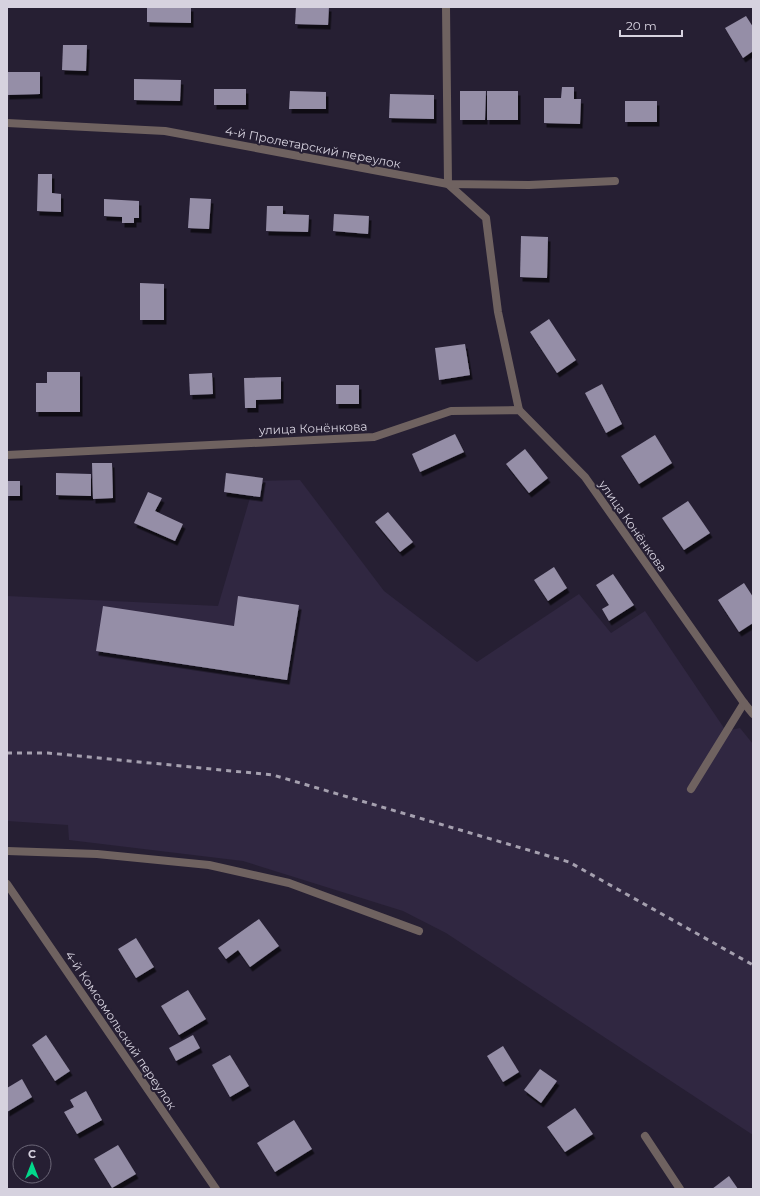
<svg xmlns="http://www.w3.org/2000/svg" width="760" height="1196" font-family="Montserrat,sans-serif">
<defs>
<filter id="shadow"><feDropShadow dx="2.5" dy="4.5" stdDeviation="0" flood-color="#0009"/></filter>
</defs>
<rect width="100%" height="100%" fill="#261f33"/>
<polygon fill="#302741" points="300,480 384,591 477,662 579,594 611,633 645,611 726,731 740,728 753,744 753,1135 446,933 403,911 243,861 69,840 68,825 7,821 7,596 218,606 255,481"/>
<g fill="#958ea7" filter="url(#shadow)">
<polygon points="147,7 191,7 191,23 147,22"/>
<polygon points="296,7 329,7 328,25 295,24"/>
<polygon points="746,16 753,27 753,51 743,58 725,28"/>
<polygon points="63,45 87,45 86,71 62,70"/>
<polygon points="7,72 40,72 40,94 7,95"/>
<polygon points="134,79 181,80 180,101 134,100"/>
<polygon points="562,87 574,87 574,99 581,99 580,124 544,123 544,98 561,98"/>
<rect x="214" y="89" width="32" height="16"/>
<polygon points="290,91 326,92 326,109 289,109"/>
<polygon points="460,91 486,91 485,120 460,120"/>
<rect x="487" y="91" width="31" height="29"/>
<polygon points="390,94 434,95 434,119 389,118"/>
<rect x="625" y="101" width="32" height="21"/>
<polygon points="38,174 52,174 52,193 61,194 61,212 37,211"/>
<polygon points="190,198 211,199 209,229 188,228"/>
<polygon points="104,199 139,201 139,218 134,218 134,223 122,223 122,217 104,216"/>
<polygon points="267,206 283,206 283,214 309,215 308,232 266,231"/>
<polygon points="334,214 369,216 368,234 333,231"/>
<polygon points="521,236 548,237 547,278 520,277"/>
<polygon points="140,283 164,284 164,320 140,320"/>
<polygon points="549,319 576,360 557,373 530,332"/>
<polygon points="465,344 470,375 439,380 435,348"/>
<polygon points="47,372 80,372 80,412 36,412 36,383 47,383"/>
<polygon points="212,373 213,394 190,395 189,374"/>
<polygon points="281,377 281,399 256,400 256,408 245,408 244,378"/>
<polygon points="602,384 622,424 606,433 585,393"/>
<rect x="336" y="385" width="23" height="19"/>
<polygon points="455,434 464,452 420,472 412,454"/>
<polygon points="655,435 672,463 639,484 621,456"/>
<polygon points="525,449 548,478 529,493 506,464"/>
<polygon points="92,463 112,463 113,498 93,499"/>
<polygon points="56,473 91,474 91,496 56,495"/>
<polygon points="226,473 263,478 260,497 224,492"/>
<rect x="7" y="481" width="13" height="15"/>
<polygon points="148,492 162,498 155,511 183,524 175,541 134,523"/>
<polygon points="688,501 710,533 684,550 662,518"/>
<polygon points="388,512 413,542 400,552 375,522"/>
<polygon points="554,567 567,588 548,601 534,580"/>
<polygon points="613,574 634,605 609,621 602,609 609,605 596,585"/>
<polygon points="744,583 753,597 753,623 739,632 718,600"/>
<polygon points="238,596 299,605 287,680 96,651 103,606 234,626"/>
<polygon points="259,919 279,946 250,967 238,950 226,959 218,948"/>
<polygon points="136,938 154,967 136,978 118,949"/>
<polygon points="188,990 206,1019 179,1035 161,1006"/>
<polygon points="46,1035 70,1071 55,1081 32,1045"/>
<polygon points="193,1035 200,1048 176,1061 169,1048"/>
<polygon points="503,1046 519,1072 503,1082 487,1056"/>
<polygon points="230,1055 249,1086 230,1097 212,1065"/>
<polygon points="540,1069 557,1081 541,1103 524,1090"/>
<polygon points="22,1079 32,1097 7,1112 7,1088"/>
<polygon points="86,1091 102,1120 77,1134 64,1112 74,1107 70,1100"/>
<polygon points="575,1108 593,1134 565,1152 547,1127"/>
<polygon points="294,1120 312,1149 275,1172 257,1143"/>
<polygon points="118,1145 136,1174 112,1188 94,1159"/>
<polygon points="729,1176 738,1189 712,1189"/>
</g>
<g fill="none" stroke-linecap="round" stroke-linejoin="round">
<g stroke="#6f6260" stroke-width="8">
<polyline points="446,7 448,184 486,218 498,312 519,410"/>
<polyline points="691,789 744,703"/>
<polyline points="7,851 97,854 209,865 289,883 419,931"/>
</g>
<g stroke="#6f6260" stroke-width="8">
<polyline points="7,123 165,131 448,184 529,185 615,181"/>
<polyline points="7,455 374,437 451,411 519,410 585,477 744,703 753,714"/>
<polyline points="7,884 216,1189"/>
<polyline points="645,1136 680,1189"/>
</g>
<polyline stroke="#a5a0af" stroke-width="3" stroke-dasharray="5 5" stroke-linecap="butt" points="7,753 48,753 273,775 569,862 753,965"/>
</g>
<g text-anchor="middle" dominant-baseline="central" stroke-width="4" stroke-linejoin="round" paint-order="stroke">
<g font-size="12" fill="#d6d2df" stroke="#261f33">
<text transform="translate(313 147) rotate(11)">4-й Пролетарский переулок</text>
<text transform="translate(313 428) rotate(-2)">улица Конёнкова</text>
<text transform="translate(633 526) rotate(55)">улица Конёнкова</text>
<text transform="translate(121 1030) rotate(56)">4-й Комсомольский переулок</text>
</g>
</g>
<rect width="760" height="1196" fill="none" stroke="#d6d2df" stroke-width="16"/>
<g transform="translate(32 1164)"><circle r="19" fill="#261f33" stroke="#6c6778"/>
<path d="M0-3L7 15L0 10L-7 15Z" fill="#02d98b"/>
<text y="-6" font-size="11" font-weight="bold" text-anchor="middle" fill="#d6d2df">С</text>
</g>
<path d="M620 30v6h62v-6" fill="none" stroke="#d6d2df" stroke-width="2"/>
<text x="626" y="30" font-size="12" fill="#d6d2df" stroke="#261f33" stroke-width="3" paint-order="stroke">20 m</text>
</svg>
